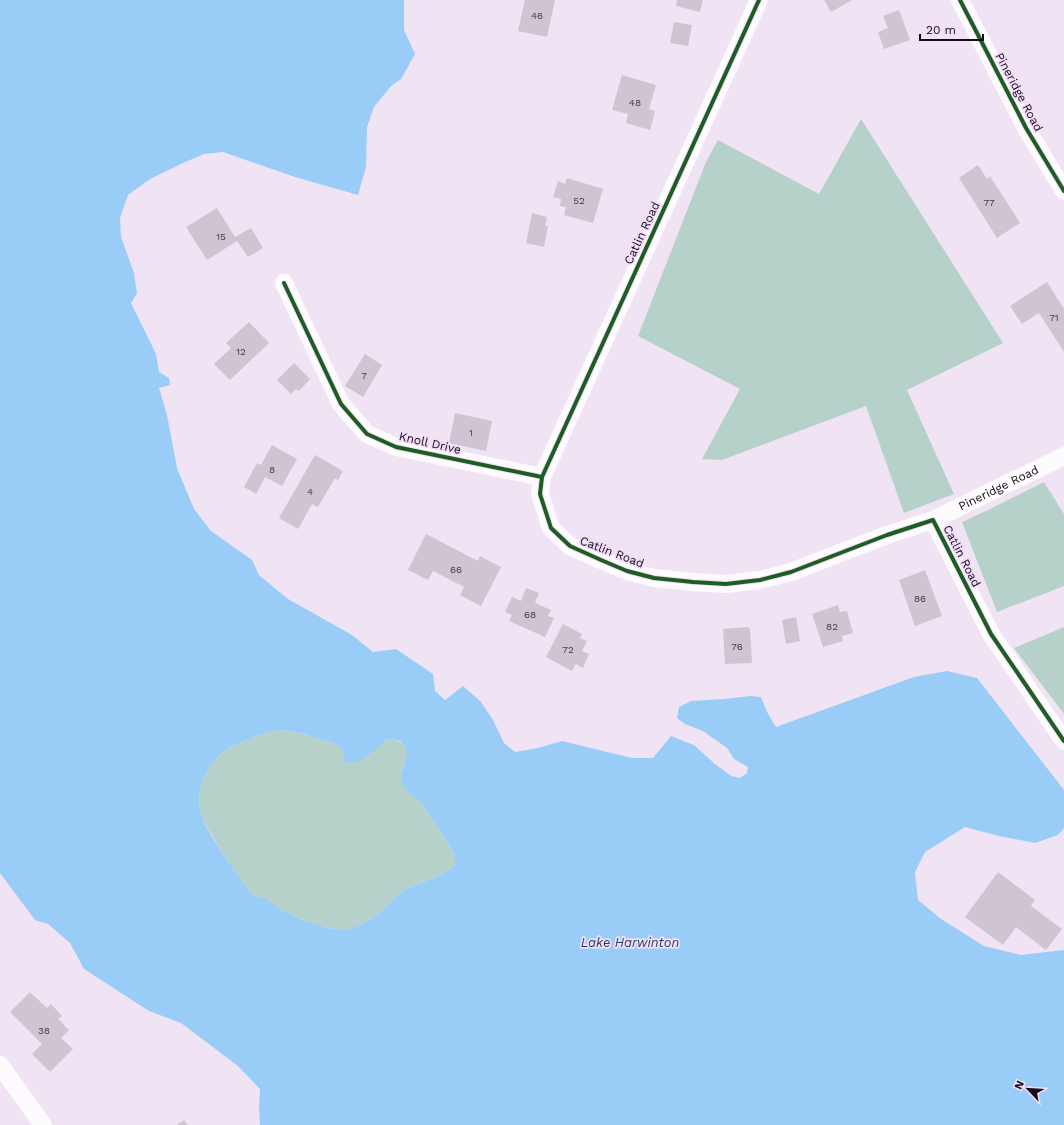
<svg xmlns="http://www.w3.org/2000/svg" width="1064" height="1125" font-family="'Work Sans',sans-serif">
<rect width="100%" height="100%" fill="#f0e3f4"/>
<g fill="#b6d1c9">
<polygon points="861,119 1003,343 907,390 954,494 904,513 866,406 722,460 702,459 740,389 638,336 706,162 718,140 819,194"/>
<polygon points="1044,482 1064,514 1064,586 997,612 962,522 988,510"/>
<polygon points="1064,627 1064,714 1014,648"/>
<path d="M282 730 301 733 322 740 332 742 340 747 343 753 344 761 389 739C399 740 409 745 407 756 406 761 402 767 402 772 402 777 407 787 408 793L420 801 444 836 455 856V863L452 868 437 877 405 889 398 895 376 916 368 921 360 925 344 930 328 928 301 919 282 910 265 898 258 897 251 894C237 875 224 856 212 835 209 830 205 825 203 819 192 793 206 762 230 747 236 744 243 742 250 739 253 738 255 736 258 735 266 732 274 731 282 730Z"/>
</g>
<path fill="#99cdf8" fill-rule="evenodd" d="M0 0H404V30L415 54 401 79 391 86 374 107 367 127 366 167 358 195 295 177 223 152 204 154 183 163 150 179 128 195 120 218 121 237 134 273 137 293 131 303 156 354 159 372 169 378 170 385 159 388 167 415 177 468 194 509 211 531 252 560 259 575 288 599 352 635 373 652 396 649 433 674 435 691 445 700 463 686 481 702 493 720 504 743 515 752 538 748 562 741 632 758H653L671 736 694 745 715 764 731 776 740 778 747 773 748 767 734 759 727 748 703 731 685 724 677 718 679 707 691 701 724 699 750 696 761 697 767 712 776 727 914 677 947 671 977 678 1064 790V828L1058 835 1035 843 999 836 965 827 925 852 915 872 918 900 941 919 984 946 1021 955 1064 950V1125H260L259 1108 260 1089 238 1066 181 1023 149 1011 84 969 70 943 48 924 35 920 0 873ZM282 730 301 733 322 740 332 742 340 747 343 753 344 761 348 763 356 762 365 758 385 741 389 739 397 740 401 742 406 748 407 755 402 771 401 781 408 793 420 801 444 836 455 856V863L452 868 437 877 405 889 398 895 376 916 368 921 360 925 344 930 328 928 301 919 282 910 265 898 258 897 251 894C238 876 225 857 213 838 210 832 205 826 203 819 192 793 206 762 230 747 236 744 243 742 250 739 253 738 255 736 258 735 266 732 274 731 282 730Z"/>
<g fill="#cfc5d2">
<polygon points="525,0 555,0 547,37 518,31"/>
<polygon points="677,0 703,0 700,12 676,6"/>
<polygon points="824,0 852,0 831,12"/>
<polygon points="899,10 910,40 884,49 878,32 888,28 883,16"/>
<polygon points="674,22 692,25 688,46 670,43"/>
<polygon points="622,75 656,85 649,109 655,111 650,130 626,123 628,114 612,110"/>
<polygon points="978,165 987,179 990,176 1020,223 997,238 959,178"/>
<polygon points="567,178 603,189 593,223 564,215 566,207 560,206 561,199 553,197 558,181 565,184"/>
<polygon points="217,208 235,237 251,228 263,248 248,257 237,241 207,260 186,227"/>
<polygon points="532,213 547,217 545,226 548,226 544,247 526,243"/>
<polygon points="1047,282 1064,309 1064,352 1039,313 1022,324 1010,306"/>
<polygon points="249,322 269,343 230,380 214,364 231,348 226,343"/>
<polygon points="365,354 382,365 363,397 345,386"/>
<polygon points="294,363 310,379 299,391 296,389 291,394 277,380"/>
<polygon points="455,413 492,421 486,451 449,443"/>
<polygon points="272,445 297,459 282,486 265,477 256,494 244,487 257,463 261,465"/>
<polygon points="315,455 343,471 338,480 335,478 318,507 312,504 298,529 279,518"/>
<polygon points="426,534 478,561 480,556 501,567 481,606 460,595 464,587 433,571 428,580 408,570"/>
<polygon points="925,570 942,616 915,626 899,580"/>
<polygon points="526,588 539,593 535,603 551,610 548,616 554,618 545,637 509,621 512,615 505,612 512,597 521,601"/>
<polygon points="838,605 840,612 847,611 853,633 842,636 843,641 823,647 812,614"/>
<polygon points="796,617 800,641 786,644 782,620"/>
<polygon points="563,624 582,634 580,638 587,641 582,651 589,654 583,668 576,664 572,671 546,657"/>
<polygon points="748,627 750,629 752,663 725,664 723,629"/>
<polygon points="998,872 1035,900 1031,906 1062,929 1046,950 1016,927 1003,945 965,917"/>
<polygon points="30,992 47,1008 51,1004 62,1016 58,1019 69,1030 61,1038 73,1049 50,1072 32,1054 42,1044 10,1012"/>
<polygon points="184,1120 188,1125 177,1125"/>
</g>
<g fill="none" stroke-linecap="round" stroke-linejoin="round">
<g stroke="#fdfbfd" stroke-width="18">
<polyline points="759,0 542,477 540,494 551,528 570,546 601,560 627,571 654,578 693,582 726,584 760,580 791,572 887,535 933,520 991,634 1064,741"/>
<polyline points="960,0 1026,128 1064,191"/>
<polyline points="284,283 341,404 367,434 396,447 542,477"/>
<path id="s1" d="M933 520 1064 456"/>
<polyline points="0,1065 43,1125"/>
</g>
<g stroke="#f3ddfa" stroke-width="6">
<g id="cycleway">
<polyline points="759,0 542,477 540,494 551,528 570,546 601,560 627,571 654,578 693,582 726,584 760,580 791,572 887,535 933,520 991,634 1064,741"/>
<polyline points="960,0 1026,128 1064,191"/>
<polyline points="284,283 341,404 367,434 396,447 542,477"/>
</g>
</g>
<use href="#cycleway" stroke="#1b5e20" stroke-width="4"/>
</g>
<g text-anchor="middle" dominant-baseline="central" stroke-width="3.5" stroke-linejoin="round" paint-order="stroke">
<g font-size="10" fill="#423a45">
<text x="537" y="15">46</text>
<text x="635" y="102">48</text>
<text x="579" y="200">52</text>
<text x="989" y="202">77</text>
<text x="221" y="236">15</text>
<text x="1054" y="317">71</text>
<text x="241" y="351">12</text>
<text x="364" y="375">7</text>
<text x="471" y="432">1</text>
<text x="272" y="469">8</text>
<text x="310" y="491">4</text>
<text x="456" y="569">66</text>
<text x="920" y="598">86</text>
<text x="530" y="614">68</text>
<text x="832" y="626">82</text>
<text x="737" y="646">76</text>
<text x="568" y="649">72</text>
<text x="44" y="1030">38</text>
</g>
<g font-size="12" fill="#130c16" stroke="#f3ddfa">
<text transform="translate(1019 92) rotate(62)">Pineridge Road</text>
<text transform="translate(642 233) rotate(-65)">Catlin Road</text>
<text transform="translate(430 443) rotate(13)">Knoll Drive</text>
<text stroke="none"><textPath href="#s1" startOffset="73">Pineridge Road</textPath></text>
<text transform="translate(612 552) rotate(21)">Catlin Road</text>
<text transform="translate(962 556) rotate(63)">Catlin Road</text>
</g>
<g font-size="13" font-style="italic" fill="#1c3e55" stroke="#f3ddfa">
<text x="630" y="942">Lake Harwinton</text>
</g>
</g>
<g transform="translate(1028 1089) rotate(295)" stroke="#f3ddfa" stroke-width="3" paint-order="stroke">
<path d="M0-3L7 15L0 10L-7 15Z" fill="#130c16"/>
<text y="-6" font-size="11" font-weight="bold" text-anchor="middle" fill="#130c16">N</text>
</g>
<path d="M920 34v6h63v-6" fill="none" stroke="#130c16" stroke-width="2"/>
<text x="926" y="34" font-size="12" fill="#130c16" stroke="#f3ddfa" stroke-width="3" paint-order="stroke">20 m</text>
</svg>
